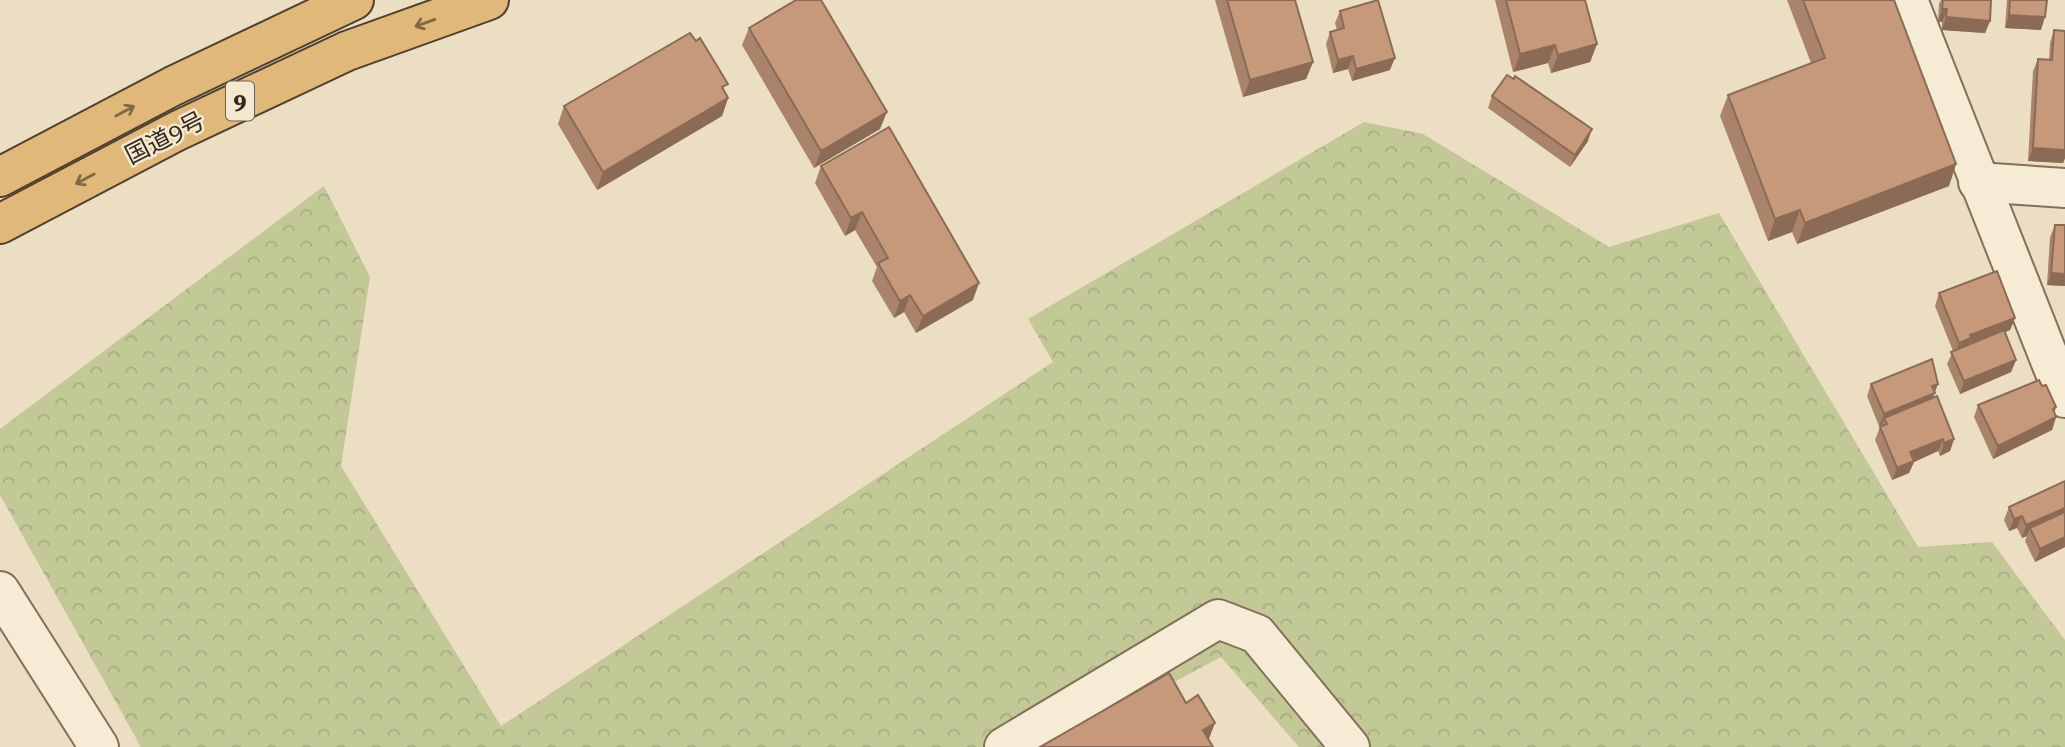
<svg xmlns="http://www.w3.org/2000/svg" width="2065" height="747" font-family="'Roboto Serif','Noto Sans JP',serif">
<defs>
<pattern id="forest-crowns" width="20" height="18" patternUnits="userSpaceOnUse" patternTransform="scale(1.75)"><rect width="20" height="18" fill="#c3c897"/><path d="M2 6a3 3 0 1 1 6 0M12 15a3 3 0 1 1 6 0" fill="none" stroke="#a8ac82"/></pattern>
</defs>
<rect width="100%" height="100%" fill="#ebdec2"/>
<polygon fill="url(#forest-crowns)" points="1364,122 1423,134 1609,247 1719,213 1918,547 1992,542 2065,640 2065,747 1299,747 1221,657 1052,747 141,747 0,495 0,429 324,186 370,277 341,466 501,726 1053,362 1028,319"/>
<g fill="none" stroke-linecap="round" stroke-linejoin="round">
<g stroke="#83705b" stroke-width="42">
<g id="minor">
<polyline points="1908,0 2065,398"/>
<polyline points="1978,182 2065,188"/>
<polyline points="0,591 99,747"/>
<polyline points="1004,747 1218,619 1257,634 1350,747"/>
</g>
</g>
<g stroke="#513f2f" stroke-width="42">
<g id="trunk">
<polyline points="0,177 173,86 354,0"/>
<polyline points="0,224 177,131 347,51 489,0"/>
</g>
</g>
<use href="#minor" stroke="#f6ecd5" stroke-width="38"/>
<use href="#trunk" stroke="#e0b87a" stroke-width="38"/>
</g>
<g fill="#aa846a">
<polygon points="1215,0 1295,0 1313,62 1306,79 1243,97"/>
<polygon points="1495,0 1585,0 1597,44 1590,62 1551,73 1548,63 1513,72"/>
<polygon points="1787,0 1894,0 1956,164 1949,186 1797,244 1792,232 1768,241 1720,116 1728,95 1811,63"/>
<polygon points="1941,0 1991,0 1990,21 1985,33 1942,30 1942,22 1938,22 1939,4"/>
<polygon points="2007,0 2047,0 2041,30 2005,28"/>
<polygon points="1340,11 1390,70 1352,81 1348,69 1333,73 1326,44 1330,32 1337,30 1335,23"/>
<polygon points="749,28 880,129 814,168 742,45"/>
<polygon points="2054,30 2065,31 2065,158 2063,163 2028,161 2033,71 2038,59 2049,60 2050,43"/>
<polygon points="725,92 728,98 722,116 597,190 558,124 564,106"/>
<polygon points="1492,96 1588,141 1570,167 1488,108"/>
<polygon points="821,166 973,300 916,333 904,312 894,318 872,281 877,267 855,230 845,236 815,183"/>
<polygon points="2055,225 2065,286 2047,285 2050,237"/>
<polygon points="1939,293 2015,318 2010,330 2004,333 2016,360 2011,372 1960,394 1947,364 1953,351 1935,306"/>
<polygon points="1871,384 1935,392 1933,398 1954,439 1950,451 1940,456 1938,451 1914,462 1909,473 1892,480 1875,440 1880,427 1882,425 1879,426 1867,396"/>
<polygon points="1978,405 2054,412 2056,417 2052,430 1993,459 1974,417"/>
<polygon points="2065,481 2065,547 2035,562 2025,541 2027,536 2022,538 2017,528 2009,531 2004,520 2009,507"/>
</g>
<g fill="#8b6b56">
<polygon points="1942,9 1947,9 1942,22 1938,22"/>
<polygon points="2009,15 2045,17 2041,30 2005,28"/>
<polygon points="1946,17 1990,21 1985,33 1942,30"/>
<polygon points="1597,44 1590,62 1551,73 1558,55"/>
<polygon points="1555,45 1548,63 1513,72 1520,54"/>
<polygon points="1353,56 1348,69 1333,73 1338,60"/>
<polygon points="1395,58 1390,70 1352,81 1356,69"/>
<polygon points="1313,62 1306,79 1243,97 1250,80"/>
<polygon points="728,98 722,116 597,190 603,172"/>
<polygon points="887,112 880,129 814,168 821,151"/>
<polygon points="1592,129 1588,141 1570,167 1575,155"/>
<polygon points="2033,148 2065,150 2065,158 2063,163 2028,161"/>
<polygon points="1956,164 1949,186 1797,244 1805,223"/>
<polygon points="1800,210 1792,232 1768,241 1775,219"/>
<polygon points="862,212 855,230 845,236 851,218"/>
<polygon points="2051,273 2065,274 2065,286 2047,285"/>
<polygon points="979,283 973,300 916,333 923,316"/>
<polygon points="910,295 904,312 894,318 900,301"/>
<polygon points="2015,318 2010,330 1968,347 1954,356 1959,343 1970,335"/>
<polygon points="2016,360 2011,372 1960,394 1964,381"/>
<polygon points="1938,384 1930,405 1884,418 1882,425 1879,426 1884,414"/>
<polygon points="2056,407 2052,419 2056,417 2052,430 1993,459 1998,446"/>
<polygon points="1943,439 1938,451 1914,462 1909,473 1892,480 1897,468 1910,452"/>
<polygon points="1954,439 1950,451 1940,456 1944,443"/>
<polygon points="2065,508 2065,518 2030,528 2027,536 2022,538 2026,525"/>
<polygon points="2022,516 2017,528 2009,531 2014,519"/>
<polygon points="2065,537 2065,547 2035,562 2040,549"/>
<polygon points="1215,723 1207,744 1203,730"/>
</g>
<g fill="#c6997b" stroke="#8b6b56" stroke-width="2">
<polygon points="796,0 821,0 887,112 821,151 749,28"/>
<polygon points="1227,0 1295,0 1313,62 1250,80"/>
<polygon points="1378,0 1395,58 1356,69 1353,56 1338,60 1330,32 1344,28 1340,11"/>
<polygon points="1506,0 1585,0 1597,44 1558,55 1555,45 1520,54"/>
<polygon points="1803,0 1894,0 1956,164 1805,223 1800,210 1775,219 1728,95 1825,58"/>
<polygon points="1943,0 1991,0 1990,21 1946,17 1947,9 1942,9"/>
<polygon points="2010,0 2047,0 2045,17 2009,15"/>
<polygon points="2054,30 2065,31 2065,150 2033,148 2038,59 2052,60"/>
<polygon points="690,33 696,41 700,38 728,84 722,87 728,98 603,172 564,106"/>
<polygon points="1507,75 1514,79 1515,76 1592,129 1575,155 1492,96"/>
<polygon points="889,127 979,283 923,316 910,295 900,301 878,263 888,258 862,212 851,218 821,166"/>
<polygon points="2055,225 2065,225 2065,274 2051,273"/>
<polygon points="1997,271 2015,318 1970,335 1971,338 1959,343 1939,293"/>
<polygon points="2004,330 2016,360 1964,381 1951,352"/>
<polygon points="1932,359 1938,384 1932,386 1935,393 1884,414 1871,384"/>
<polygon points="2039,380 2042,386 2046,385 2056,407 2053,409 2056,417 1998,446 1978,405"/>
<polygon points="1937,396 1954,439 1944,443 1943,439 1910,452 1914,461 1897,468 1880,427 1887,424 1884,418"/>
<polygon points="2065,481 2065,508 2026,525 2022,516 2014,519 2009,507"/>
<polygon points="2065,512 2065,537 2040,549 2030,528"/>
<polygon points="1169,673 1186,703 1198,695 1215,723 1203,730 1213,747 1040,747"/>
</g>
<defs><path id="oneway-shaft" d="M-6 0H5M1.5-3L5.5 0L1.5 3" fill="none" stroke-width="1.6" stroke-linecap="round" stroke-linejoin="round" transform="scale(1.75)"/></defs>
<g stroke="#816947">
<use href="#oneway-shaft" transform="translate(425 23) rotate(160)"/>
<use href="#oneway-shaft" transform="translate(125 111) rotate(-28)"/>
<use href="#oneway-shaft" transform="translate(85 179) rotate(152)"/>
</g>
<g text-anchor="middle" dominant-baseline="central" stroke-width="5" stroke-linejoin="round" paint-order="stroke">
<rect fill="#f3e9d1" stroke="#6d6254" stroke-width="2" x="226" y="81.5" width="28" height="39" rx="5"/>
<g font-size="23" font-weight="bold" fill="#34281e">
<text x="240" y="101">9</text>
</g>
<g font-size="24" fill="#34281e" stroke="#f3e9d1">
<text transform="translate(165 138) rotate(-27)">国道9号</text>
</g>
</g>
</svg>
